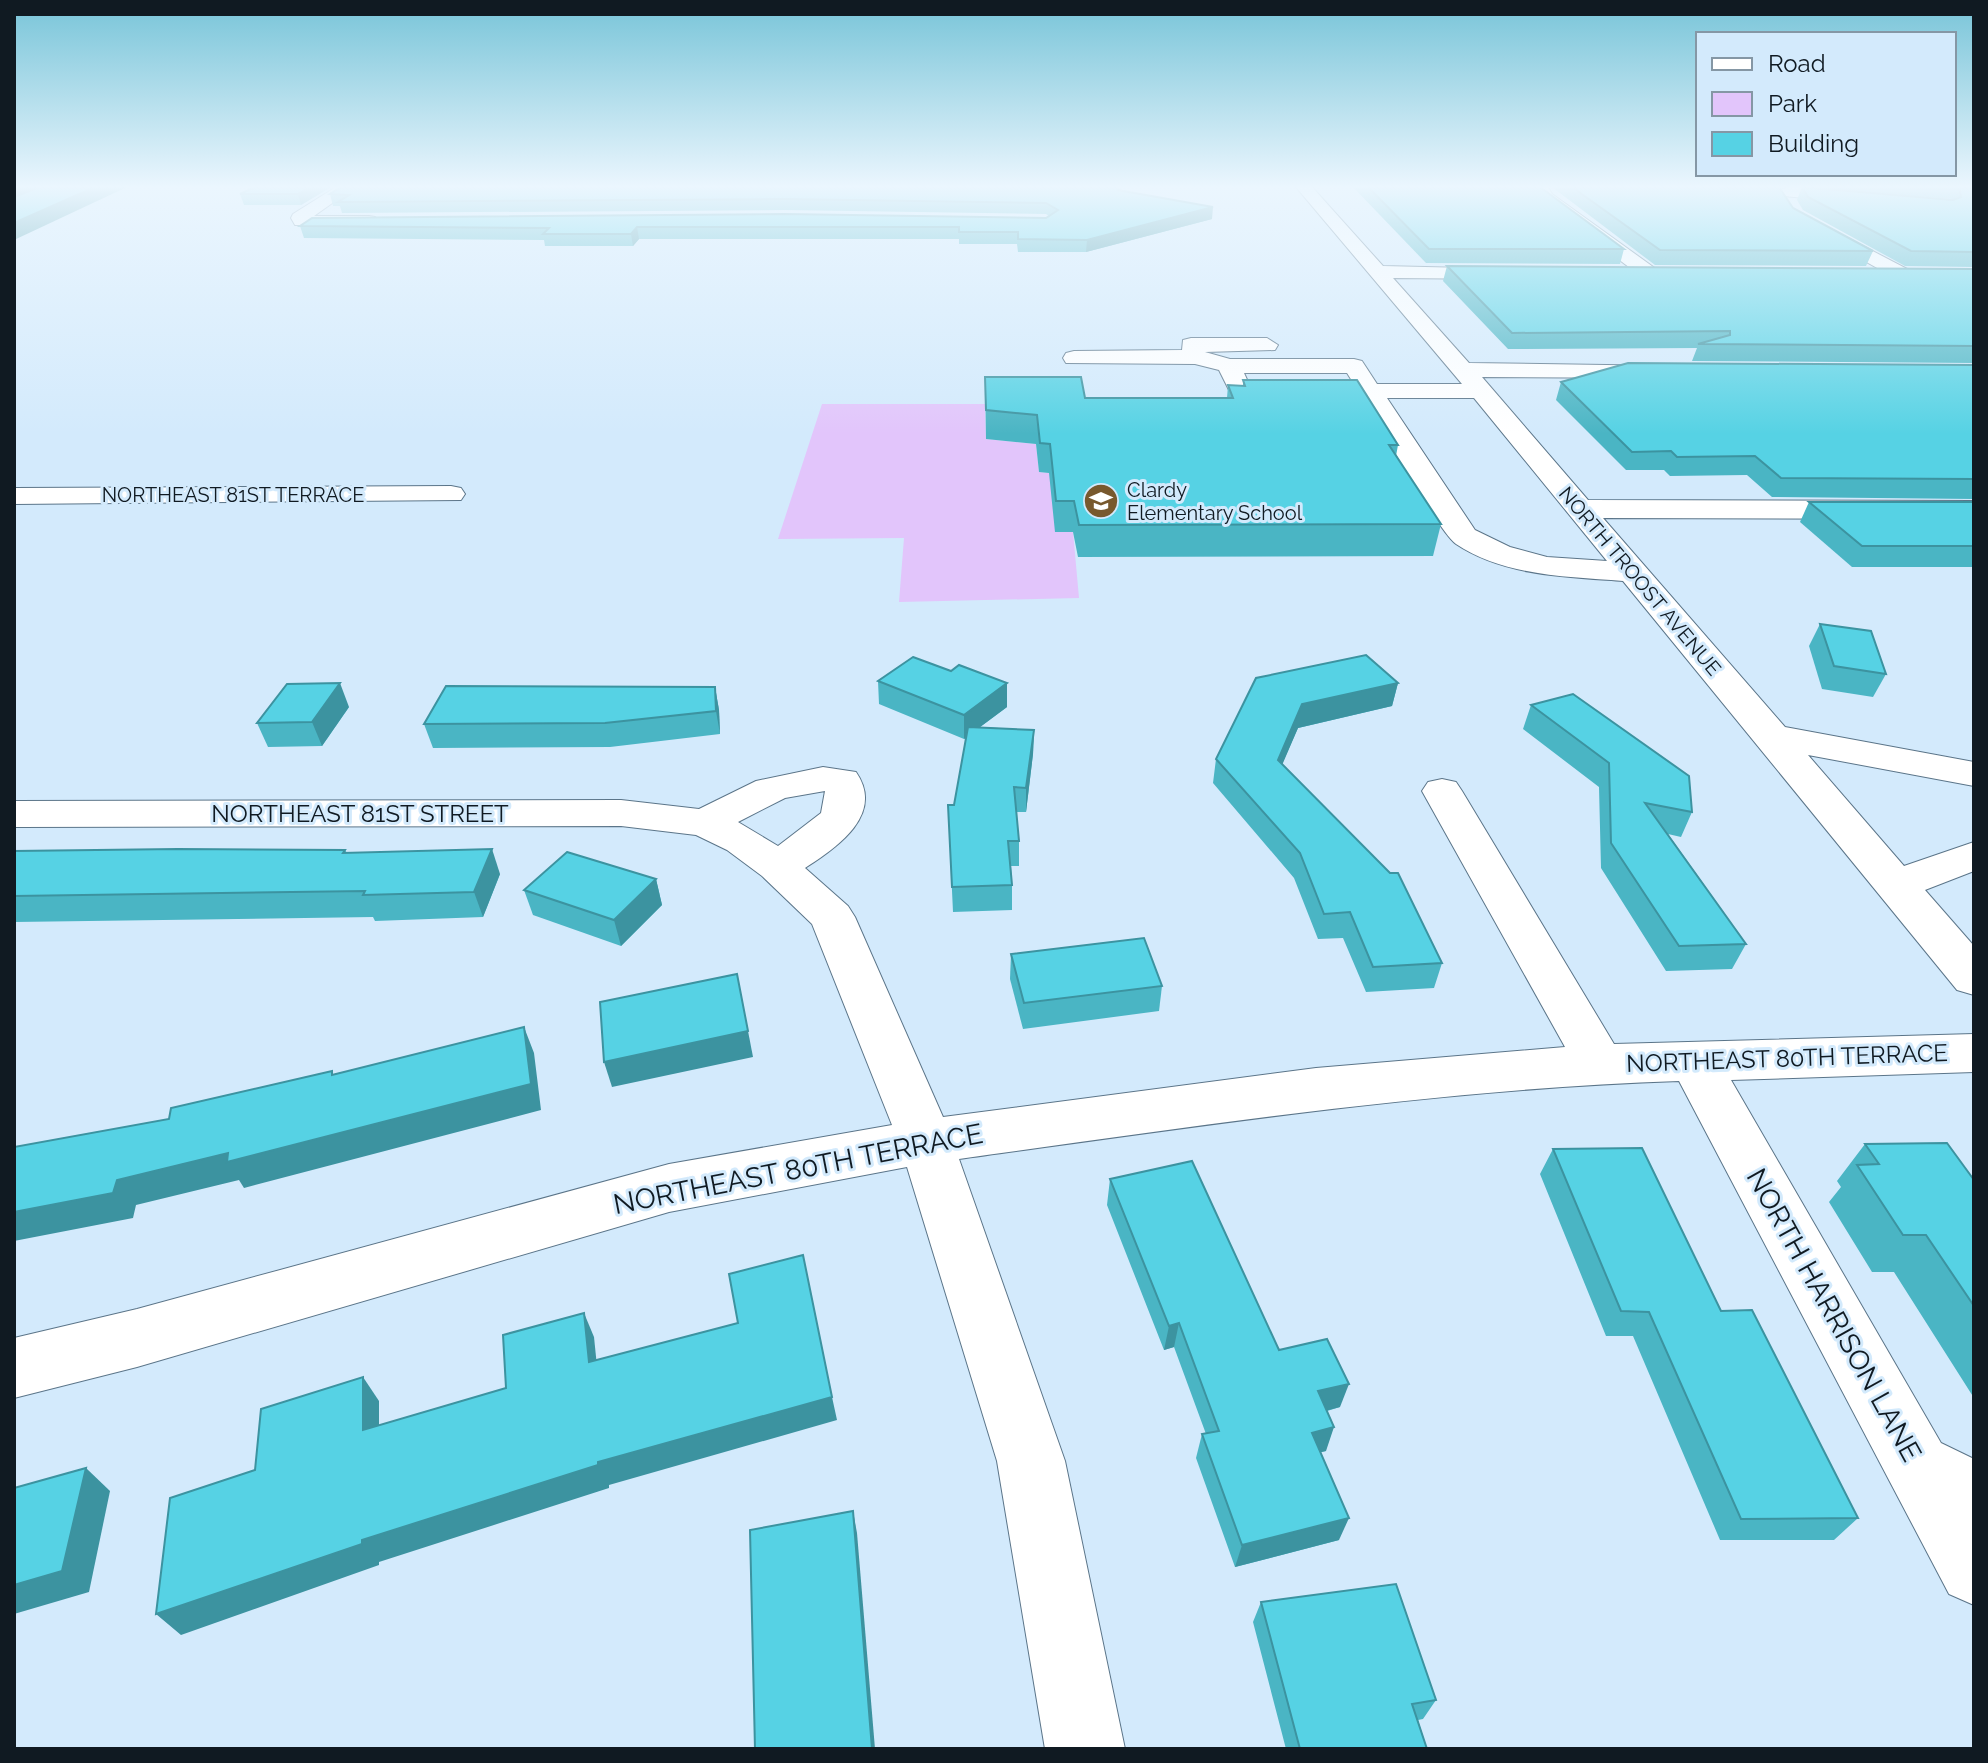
<svg xmlns="http://www.w3.org/2000/svg" width="1988" height="1763" font-family="Raleway,sans-serif">
<rect width="100%" height="100%" fill="#d3eafc"/>
<polygon fill="#e2c5fb" points="822,404 985,404 986,439 1036,444 1039,472 1049,473 1073,532 1079,598 899,602 904,538 778,539"/>
<g fill="none" stroke-linecap="round" stroke-linejoin="round">
<g stroke="#5b7589" stroke-width="2">
<g id="minor">
<polygon points="336,187 355,187 314,216 369,216 375,217 375,225 295,225 291,218 293,214"/>
<path d="M1296 187H1312L1383 266 1510 269 1513 273 1510 277 1503 279 1393 278 1469 363 1672 366 1676 371 1664 378 1482 377 1588 500 1974 501V519L1603 518 1785 727 1974 762V786L1808 755 1904 866 1974 842V871L1925 890 1974 946V995L1957 990 1623 581C1568 577 1504 576 1456 544 1439 532 1378 423 1363 398H1240L1232 396 1219 370 1195 364 1066 363 1063 358 1066 353 1074 351 1182 350 1183 340 1191 338H1267L1278 345 1275 350 1205 352 1230 359H1354L1362 361 1377 384H1462ZM1244 373H1347L1354 384H1249ZM1387 398H1474L1607 561 1547 557 1510 547 1475 530Z"/>
<polygon points="1532,187 1548,187 1552,194 1656,269 1659,273 1656,277 1642,277 1540,200"/>
<polygon points="1790,187 1861,193 1869,198 1861,203 1783,196 1775,191"/>
<polygon points="1817,222 1909,270 1912,274 1902,280 1895,278 1811,231 1811,223"/>
<polygon points="451,486 461,488 465,494 461,500 14,504 14,488"/>
<path d="M823 767 856 772C885 814 838 847 805 868L848 906 855 917 943 1117 1316 1068 1565 1047 1422 791 1428 782 1442 779 1456 782 1462 791 1614 1044 1974 1034V1072L1731 1080 1941 1443 1974 1459V1605L1949 1594 1679 1081C1438 1089 1198 1126 959 1159L1065 1461 1125 1749H1045L997 1461 907 1167 669 1212 137 1367 14 1398V1338L137 1309 669 1164 892 1125 812 924 762 876 727 850 696 835 621 826 14 827V801L621 800 699 809 756 781ZM825 791 821 813 778 846 738 822 785 798Z"/>
</g>
</g>
<use href="#minor" fill="#fff" fill-rule="evenodd"/>
</g>
<g fill="#4ab5c4" fill-rule="evenodd">
<polygon points="331,187 301,205 244,205 240,194"/>
<polygon points="1353,187 1540,187 1624,249 1620,264 1426,263"/>
<polygon points="1552,187 1779,187 1793,208 1873,251 1866,266 1655,265"/>
<path d="M1802 187H1974V267L1905 266 1803 210 1797 200ZM1813 188 1953 199V200Z"/>
<polygon points="1118,190 1212,219 1086,252 1018,252 1017,244 959,244 959,239 639,239 633,246 545,246 544,240 304,238 300,226 1046,218 1049,216 1046,214 785,210 342,213 340,206 333,206 330,194"/>
<polygon points="1447,266 1974,269 1974,363 1692,361 1697,348 1508,349 1443,281"/>
<polygon points="1974,365 1974,499 1772,497 1747,475 1670,476 1664,470 1626,470 1556,400 1561,382"/>
<polygon points="985,377 1085,398 1227,398 1228,385 1243,386 1243,380 1398,445 1396,456 1441,524 1433,556 1078,557 1073,532 1055,532 1049,473 1039,472 1036,444 986,439"/>
<polygon points="1809,502 1974,502 1974,567 1852,567 1800,522"/>
<polygon points="1820,624 1886,674 1873,697 1822,689 1809,646"/>
<polygon points="951,671 1007,683 1007,707 980,727 1034,730 1033,754 1026,812 1016,812 1019,841 1019,866 1011,866 1012,885 1012,910 953,912 948,805 954,805 966,738 964,739 879,704 878,681"/>
<polygon points="1398,683 1392,706 1298,728 1282,764 1442,963 1434,988 1366,992 1343,938 1318,939 1294,878 1213,783 1216,759"/>
<polygon points="715,687 719,710 720,734 610,747 433,748 424,724"/>
<polygon points="1531,705 1692,812 1681,837 1668,834 1746,944 1732,969 1666,971 1601,868 1599,787 1523,729"/>
<polygon points="349,707 322,746 268,747 257,723"/>
<polygon points="345,850 347,853 500,874 483,917 375,921 373,917 14,922 14,851"/>
<polygon points="656,879 662,905 621,946 533,915 524,890"/>
<polygon points="1011,954 1162,986 1159,1011 1023,1029 1010,979"/>
<polygon points="1865,1144 1974,1180 1974,1398 1894,1272 1872,1272 1829,1202 1841,1187 1837,1181"/>
<polygon points="1553,1149 1721,1311 1858,1518 1834,1540 1720,1540 1633,1336 1606,1336 1540,1174"/>
<polygon points="1110,1179 1279,1350 1340,1407 1327,1411 1326,1451 1321,1452 1339,1540 1235,1567 1196,1458 1202,1434 1206,1434 1174,1347 1164,1350 1107,1205"/>
<polygon points="1261,1602 1436,1700 1423,1719 1418,1720 1427,1749 1286,1749 1253,1622"/>
</g>
<g fill="#3c93a0">
<polygon points="14,187 39,187 14,197"/>
<polygon points="95,187 127,187 14,240 14,223"/>
<polygon points="310,187 331,187 301,205 298,194"/>
<polygon points="1213,207 1212,219 1086,252 1087,240"/>
<polygon points="637,227 639,239 633,246 631,234"/>
<polygon points="340,683 349,707 322,746 312,722"/>
<polygon points="1007,683 1007,707 964,739 964,715"/>
<polygon points="1398,683 1392,706 1298,728 1274,784 1278,760 1302,704"/>
<polygon points="715,687 719,710 720,734 716,711"/>
<polygon points="1034,730 1033,754 1026,812 1026,788"/>
<polygon points="492,849 500,874 483,917 474,892"/>
<polygon points="656,879 662,905 621,946 614,920"/>
<polygon points="524,1027 534,1053 541,1110 244,1188 239,1180 136,1205 133,1218 14,1241 14,1212 117,1180"/>
<polygon points="748,1031 753,1057 612,1087 604,1062"/>
<polygon points="584,1313 594,1337 599,1386 589,1362"/>
<polygon points="1179,1323 1174,1347 1164,1350 1169,1326"/>
<polygon points="363,1377 379,1401 379,1453 363,1430"/>
<polygon points="1349,1384 1340,1407 1310,1415 1318,1391"/>
<polygon points="832,1397 837,1420 609,1485 609,1488 379,1562 379,1565 181,1635 156,1614 362,1540 598,1462"/>
<polygon points="1334,1427 1326,1451 1304,1456 1312,1433"/>
<polygon points="86,1468 110,1491 89,1592 14,1614 14,1585"/>
<polygon points="853,1511 857,1533 875,1749 872,1749"/>
<polygon points="1349,1518 1339,1540 1235,1567 1242,1545"/>
</g>
<g fill="#56d2e4" stroke="#3c93a0" stroke-width="2">
<polygon points="39,187 95,187 14,223 14,197"/>
<polygon points="255,187 310,187 298,194 240,194"/>
<polygon points="341,187 1117,187 1118,190 1213,207 1087,240 1018,239 1018,232 959,232 959,227 637,227 631,234 543,234 549,228 300,226 312,218 784,214 1046,218 1058,210 1046,203 784,199 338,202 349,195 330,194"/>
<polygon points="1368,187 1540,187 1624,249 1429,249"/>
<polygon points="1572,187 1779,187 1793,208 1873,251 1660,250"/>
<polygon points="1802,187 1953,200 1961,197 1959,187 1974,187 1974,252 1911,251 1808,197"/>
<polygon points="1447,266 1974,269 1974,346 1698,344 1730,335 1730,331 1512,333"/>
<polygon points="1628,363 1974,365 1974,479 1781,478 1755,456 1677,457 1671,451 1632,452 1561,382"/>
<polygon points="985,377 1081,377 1085,398 1233,398 1228,385 1245,386 1243,380 1357,380 1398,445 1389,445 1441,524 1079,525 1074,501 1056,501 1050,444 1040,443 1037,415 986,410"/>
<polygon points="1809,502 1974,502 1974,546 1862,546"/>
<polygon points="1820,624 1871,631 1886,674 1834,666"/>
<polygon points="1366,655 1398,683 1302,704 1278,760 1390,873 1398,873 1442,963 1373,967 1350,912 1324,914 1300,853 1216,759 1256,678"/>
<polygon points="913,657 951,671 959,665 1007,683 964,715 878,681"/>
<polygon points="340,683 312,722 257,723 287,684"/>
<polygon points="446,686 715,687 716,711 605,723 424,724"/>
<polygon points="1573,694 1689,776 1692,812 1645,803 1746,944 1679,946 1611,843 1609,763 1531,705"/>
<polygon points="968,727 1034,730 1026,788 1014,787 1019,841 1008,841 1012,885 952,887 948,805 954,805"/>
<polygon points="178,849 345,850 343,853 492,849 474,892 363,895 365,891 14,896 14,851"/>
<polygon points="567,852 656,879 614,920 524,890"/>
<polygon points="1144,938 1162,986 1024,1003 1011,954"/>
<polygon points="737,974 748,1031 604,1062 600,1002"/>
<polygon points="524,1027 531,1084 227,1162 228,1153 117,1180 113,1193 14,1212 14,1147 169,1119 171,1108 332,1071 332,1075"/>
<polygon points="1947,1143 1974,1180 1974,1306 1926,1235 1903,1235 1857,1165 1879,1164 1865,1144"/>
<polygon points="1642,1148 1721,1311 1752,1310 1858,1518 1741,1519 1649,1312 1621,1311 1553,1149"/>
<polygon points="1192,1161 1279,1350 1327,1339 1349,1384 1318,1391 1334,1427 1312,1433 1349,1518 1242,1545 1202,1434 1219,1431 1179,1323 1169,1326 1110,1179"/>
<polygon points="803,1255 832,1397 598,1462 598,1465 362,1540 362,1544 156,1614 170,1498 255,1470 261,1409 363,1377 363,1430 506,1388 503,1335 584,1313 589,1362 738,1323 729,1274"/>
<polygon points="86,1468 62,1571 14,1585 14,1488"/>
<polygon points="853,1511 872,1749 755,1749 750,1530"/>
<polygon points="1396,1584 1436,1700 1412,1704 1427,1749 1300,1749 1261,1602"/>
</g>
<linearGradient id="sky" x2="0" y2="1"><stop stop-color="#77c4d8"/><stop offset="0.43" stop-color="#ebf6fe"/><stop offset="1" stop-color="#ebf6fe" stop-opacity="0"/></linearGradient>
<rect width="1988" height="434" fill="url(#sky)"/>
<defs>
<g id="school-disc" transform="scale(1.8)"><circle r="9.5" fill="#78592e" stroke="#d3eafc"/><path d="M0-5L7-2L0 1L-7-2ZM-4 1L0 2.5L4 1V4Q0 6-4 4Z" fill="#fff"/></g>
</defs>
<g fill-rule="evenodd">
<use href="#school-disc" x="1101" y="501"/>
</g>
<g text-anchor="middle" dominant-baseline="central" stroke-width="6" stroke-linejoin="round" paint-order="stroke">
<g font-size="20" fill="#101a22" stroke="#d3eafc" text-anchor="start">
<text x="1127" y="490">Clardy<tspan x="1127" dy="23">Elementary School</tspan></text>
</g>
<g font-size="20" fill="#101a22" stroke="#d3eafc">
<text x="233" y="495">NORTHEAST 81ST TERRACE</text>
<text transform="translate(1640 581) rotate(50)">NORTH TROOST AVENUE</text>
</g>
<g font-size="24" fill="#101a22" stroke="#d3eafc">
<text x="360" y="813">NORTHEAST 81ST STREET</text>
<text transform="translate(1787 1058) rotate(-2)">NORTHEAST 80TH TERRACE</text>
</g>
<g font-size="28" fill="#101a22" stroke="#d3eafc">
<text transform="translate(798 1169) rotate(-11)">NORTHEAST 80TH TERRACE</text>
<text transform="translate(1834 1315) rotate(61)">NORTH HARRISON LANE</text>
</g>
</g>
<rect width="1988" height="1763" fill="none" stroke="#101a22" stroke-width="32"/>
<rect x="1696" y="32" width="260" height="144" fill="#d3eafc" stroke="#8597a5" stroke-width="2"/>
<rect x="1712" y="58" width="40" height="12" fill="#ffffff" stroke="#8597a5" stroke-width="2"/>
<text x="1768" y="72" font-size="24" fill="#101a22">Road</text>
<rect x="1712" y="92" width="40" height="24" fill="#e2c5fb" stroke="#8597a5" stroke-width="2"/>
<text x="1768" y="112" font-size="24" fill="#101a22">Park</text>
<rect x="1712" y="132" width="40" height="24" fill="#56d2e4" stroke="#8597a5" stroke-width="2"/>
<text x="1768" y="152" font-size="24" fill="#101a22">Building</text>
</svg>
